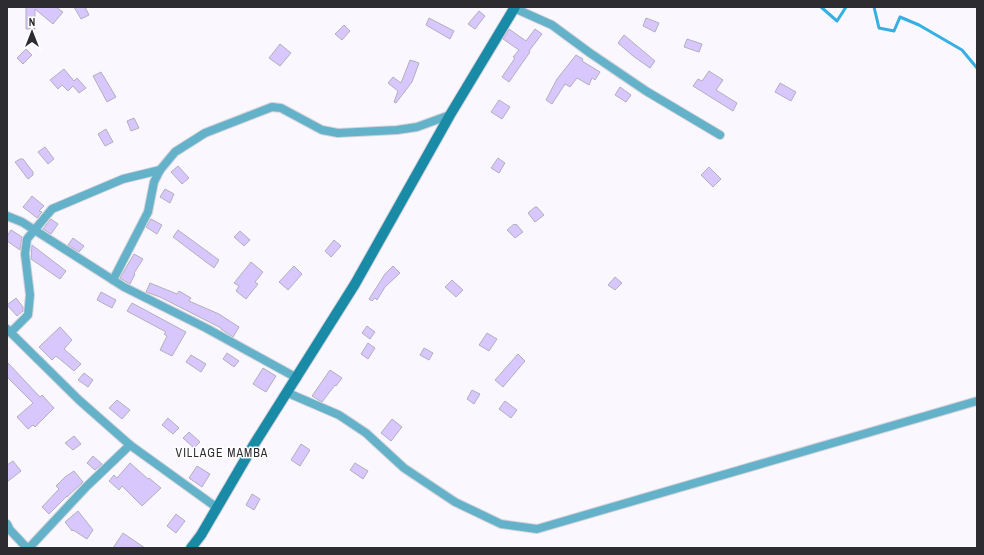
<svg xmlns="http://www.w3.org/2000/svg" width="984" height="555" font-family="'Archivo Narrow',sans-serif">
<rect width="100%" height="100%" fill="#faf8fe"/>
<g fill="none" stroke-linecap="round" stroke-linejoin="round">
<g stroke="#36b0e2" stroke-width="3">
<polyline points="821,7 837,21 846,7"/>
<polyline points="874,7 879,28 894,31 900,17 919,25 962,50 977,68"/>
</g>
</g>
<g fill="#d8c7fd" stroke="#b3afbd">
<polygon points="26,7 56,7 63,12 53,24 35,9 35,29 26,29"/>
<polygon points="74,7 85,7 89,15 81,19"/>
<polygon points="479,11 485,16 475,29 468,24"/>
<polygon points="429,18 454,31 450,39 426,25"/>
<polygon points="646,18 659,23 655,32 643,26"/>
<polygon points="344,25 350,31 342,40 335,34"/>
<polygon points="509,29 526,41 535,29 542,34 529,51 530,52 509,82 502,77 515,58 513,57 519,50 503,39"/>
<polygon points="624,35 655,61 650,68 633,56 618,43"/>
<polygon points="687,39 702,44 699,52 684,47"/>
<polygon points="280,44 291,53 280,66 269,58"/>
<polygon points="26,49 32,55 23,64 17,58"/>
<polygon points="576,55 583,59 582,61 600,72 595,80 592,78 589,85 577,78 570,87 565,84 552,104 546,100 557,79"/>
<polygon points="410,60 419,63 412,82 396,103 394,102 398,91 388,83 393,77 401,83"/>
<polygon points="64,69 74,81 77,78 86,88 79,93 73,86 68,91 62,85 58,89 50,80"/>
<polygon points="709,71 723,80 716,90 737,103 733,111 693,86 698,79 702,81"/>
<polygon points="101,72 116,97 107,102 93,76"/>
<polygon points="780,83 796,92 791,101 775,92"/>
<polygon points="620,87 631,95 626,102 615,95"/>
<polygon points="499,100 510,107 502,119 491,112"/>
<polygon points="134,118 139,128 131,131 127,121"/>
<polygon points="106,129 113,142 105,146 98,134"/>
<polygon points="45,147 54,159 48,164 38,152"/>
<polygon points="498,158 505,163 499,173 491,168"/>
<polygon points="20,159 23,159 33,172 33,175 28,179 15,162"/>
<polygon points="178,166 189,178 182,184 171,172"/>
<polygon points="709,167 721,179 713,187 701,175"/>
<polygon points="165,189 174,194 170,203 160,197"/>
<polygon points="32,196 44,206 39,211 42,212 37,218 23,207"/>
<polygon points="535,207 537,207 544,215 535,222 528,213"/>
<polygon points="51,219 58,224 51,234 43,229"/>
<polygon points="151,219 162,225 157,234 146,227"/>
<polygon points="514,224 515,225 516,224 523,232 515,238 507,230"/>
<polygon points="11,230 22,237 20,250 7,241 7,236"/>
<polygon points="178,230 219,260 214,268 173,237"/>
<polygon points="240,231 250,240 244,246 234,237"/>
<polygon points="73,238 84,246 79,252 68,245"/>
<polygon points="334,240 341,246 331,257 325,251"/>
<polygon points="32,245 66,271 60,279 31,259"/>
<polygon points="134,254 143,259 134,273 135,274 130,284 120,278"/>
<polygon points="251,262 263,272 255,282 258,284 246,299 236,291 239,286 234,283"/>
<polygon points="294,266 302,274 288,290 279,282"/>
<polygon points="393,266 400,273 385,287 377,300 375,298 372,301 369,299 385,274"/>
<polygon points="615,277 622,283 615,290 608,285"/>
<polygon points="452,280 463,290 456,297 445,287"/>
<polygon points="150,283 177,294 179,291 191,298 189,301 219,314 239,327 233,337 221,329 221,328 160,297 146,292"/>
<polygon points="101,292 116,300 112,308 97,300"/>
<polygon points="16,298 23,307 23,311 17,316 7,305"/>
<polygon points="132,303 186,332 172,356 160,350 167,336 164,334 166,332 127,311"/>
<polygon points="367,326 375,332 370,339 362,333"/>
<polygon points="60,327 72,340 64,349 81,364 74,371 56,356 52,360 39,347"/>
<polygon points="487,333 497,339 489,351 479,345"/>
<polygon points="368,343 375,348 368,359 361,354"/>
<polygon points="424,348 433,353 429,360 420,355"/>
<polygon points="227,353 239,361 234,367 223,359"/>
<polygon points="518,354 525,361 503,387 495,380"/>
<polygon points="191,355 206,364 201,372 186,362"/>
<polygon points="7,362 40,397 42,395 54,408 35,427 33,425 28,429 17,417 33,403 7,377"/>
<polygon points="263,368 276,376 266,392 253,384"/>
<polygon points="330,370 342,378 336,386 335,385 322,402 312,396"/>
<polygon points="84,373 93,380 88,387 78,380"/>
<polygon points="472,390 480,394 474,404 467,399"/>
<polygon points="117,400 130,410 122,419 109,408"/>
<polygon points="505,401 517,410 511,418 499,409"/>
<polygon points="168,418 179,428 173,434 162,425"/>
<polygon points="392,419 402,427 391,441 381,433"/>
<polygon points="189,432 200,442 194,448 183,438"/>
<polygon points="74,436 81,444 73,450 65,443"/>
<polygon points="301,444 310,450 300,466 291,460"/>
<polygon points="93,456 102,464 95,470 87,463"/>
<polygon points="13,461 21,471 7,482 7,465"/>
<polygon points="130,463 148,479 149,478 161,488 142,506 122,486 119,490 109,481 114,475 117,478"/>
<polygon points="355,463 368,471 363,479 350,470"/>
<polygon points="197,466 210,474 202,487 189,478"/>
<polygon points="74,471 83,482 67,497 67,496 49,514 42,507 59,489 56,486 65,477"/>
<polygon points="252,494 260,499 254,510 246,505"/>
<polygon points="78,511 93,530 87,539 73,530 72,531 65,522"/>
<polygon points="176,514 185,521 176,533 167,526"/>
<polygon points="123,533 145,548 113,548"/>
</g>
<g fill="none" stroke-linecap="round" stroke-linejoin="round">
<g stroke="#d5d3d9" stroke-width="10">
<g id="street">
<polyline points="514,8 552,25 590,53 646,91 720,135"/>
<polyline points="7,216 22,222 124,287 206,328 297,378"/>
<polyline points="113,280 148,212 154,182 160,170 175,152 205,133 272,107 281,108 322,130 338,133 397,130 417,127 450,115"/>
<polyline points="7,329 79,400 130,445 216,507"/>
<polyline points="11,332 28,315 30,295 25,254 27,239 52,209 123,179 160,170"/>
<polyline points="288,393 339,415 366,433 404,468 455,502 501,524 537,529 977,401"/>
<polyline points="7,524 10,530 27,548"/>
<polyline points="29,548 86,487 130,445"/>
</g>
</g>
<g stroke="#d5d3d9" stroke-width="12">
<polyline id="secondary" points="191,548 201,535 253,446 355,284 450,115 515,7"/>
</g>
<use href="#street" stroke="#64b2ca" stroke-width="8"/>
<use href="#secondary" stroke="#1a8ba7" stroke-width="10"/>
</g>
<g text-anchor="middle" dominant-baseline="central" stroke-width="3" stroke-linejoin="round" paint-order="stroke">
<g font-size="12" letter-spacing="1" fill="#2d2c31" stroke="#fff">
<text x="222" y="453">VILLAGE MAMBA</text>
</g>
</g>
<rect width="984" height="555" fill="none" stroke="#2d2c31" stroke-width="16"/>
<g transform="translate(32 32)" stroke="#ffffff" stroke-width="3" paint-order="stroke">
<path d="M0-3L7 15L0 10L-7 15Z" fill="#2d2c31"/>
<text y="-6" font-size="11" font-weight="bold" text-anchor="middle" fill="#2d2c31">N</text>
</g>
</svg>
